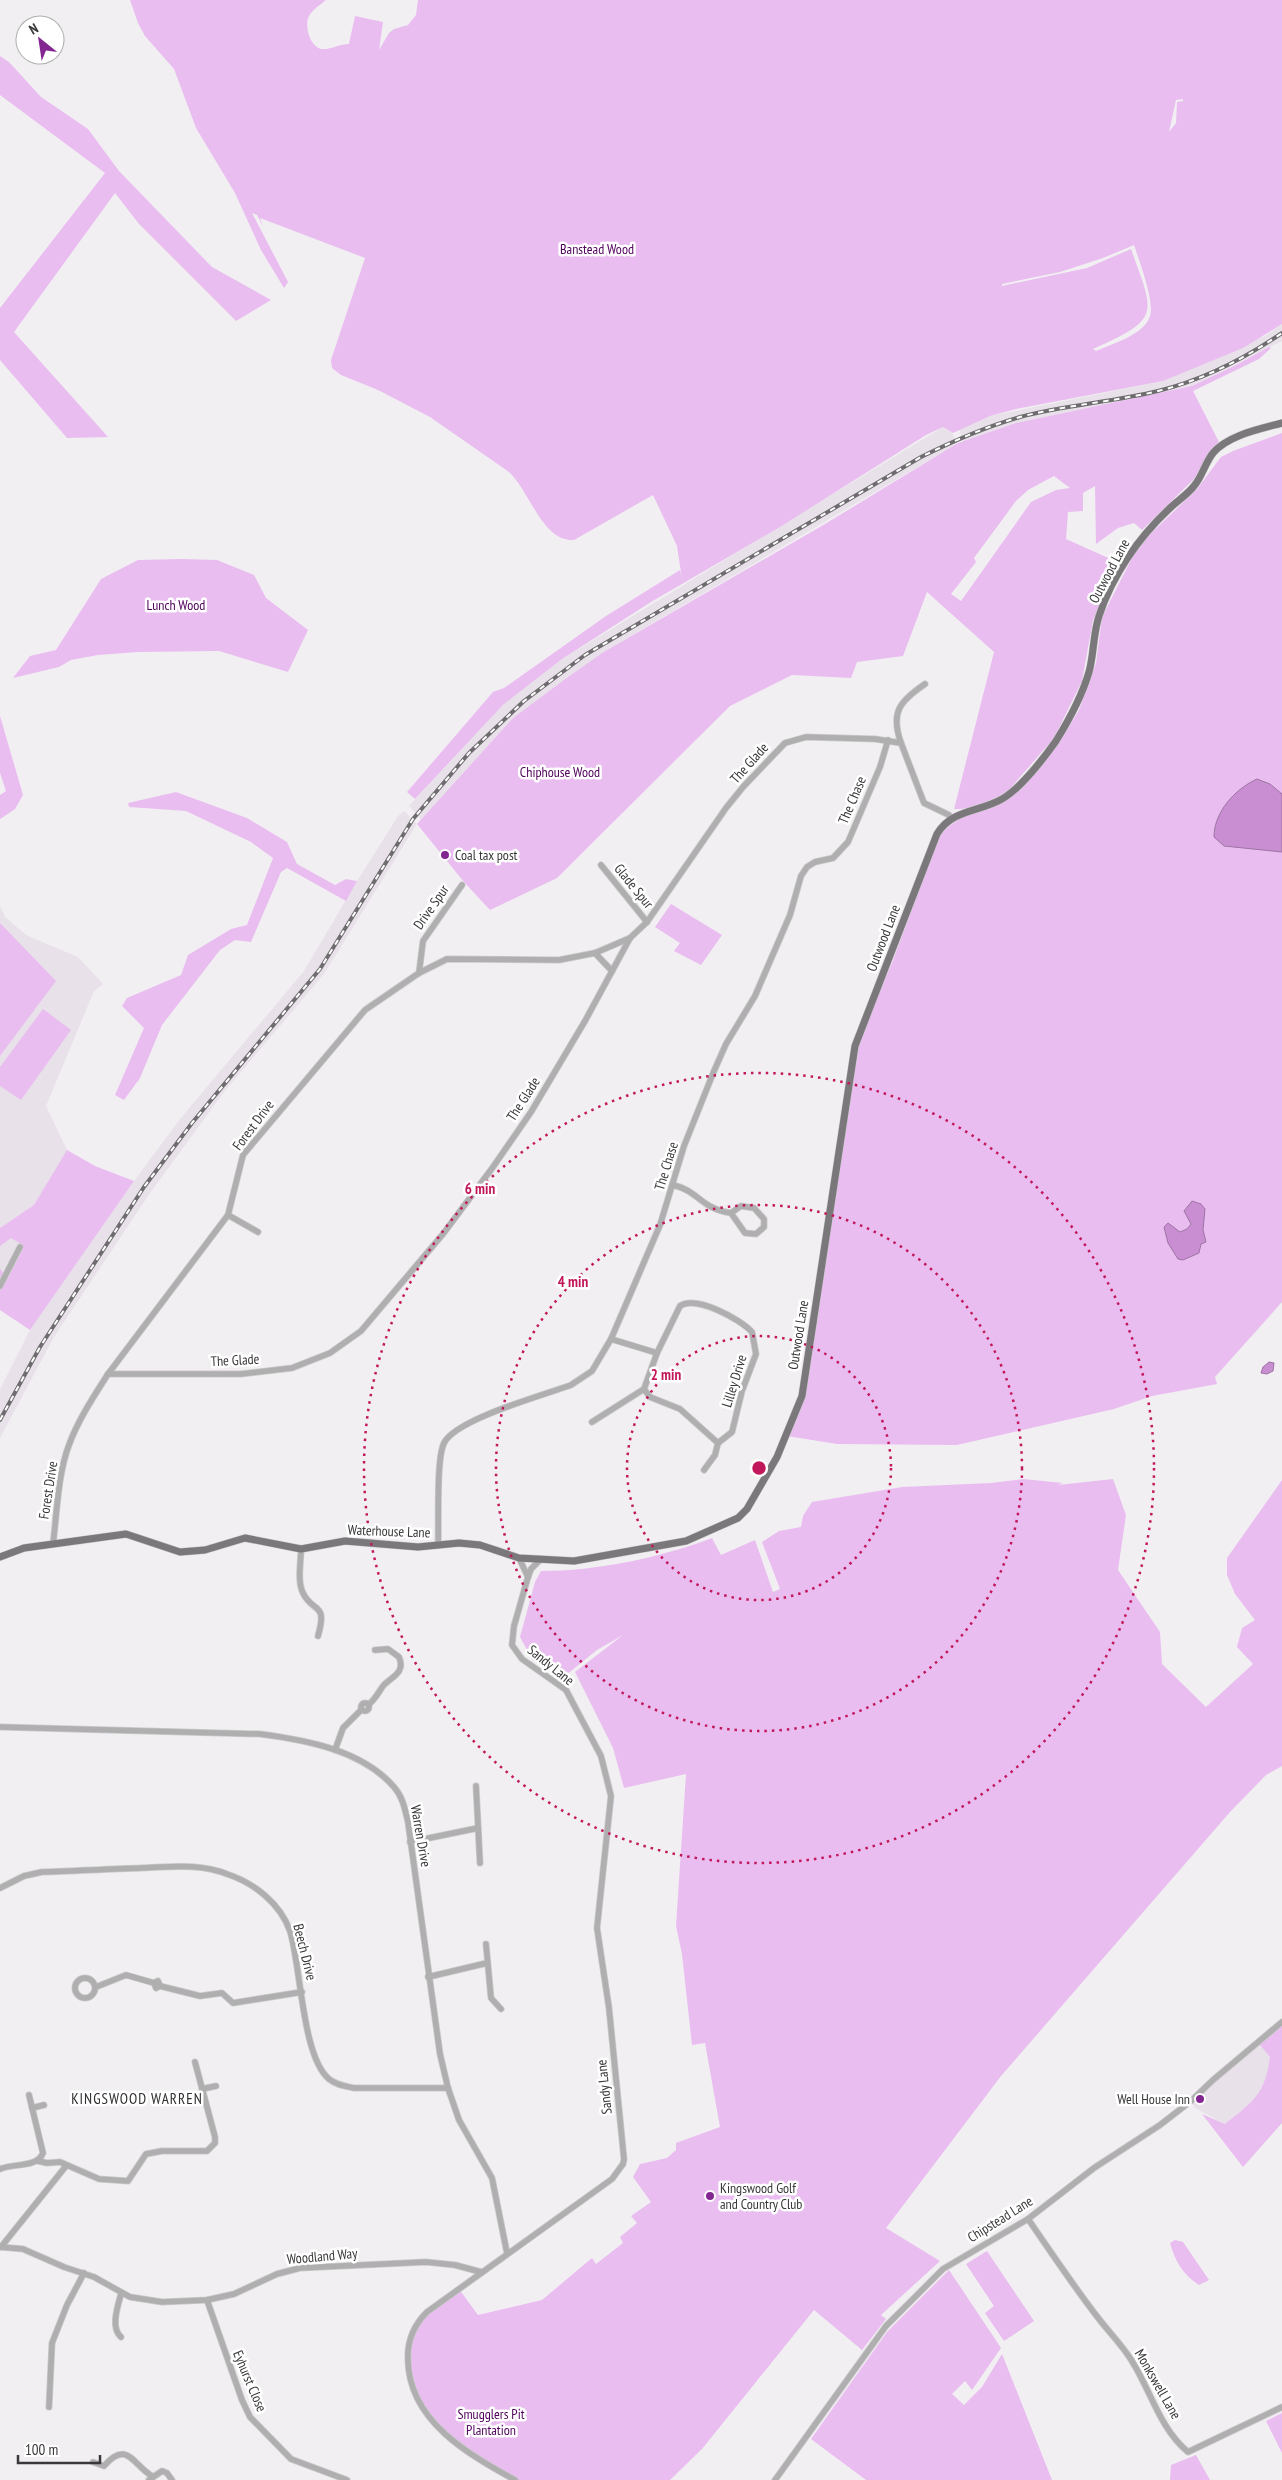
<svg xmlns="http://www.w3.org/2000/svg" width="1282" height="2480" font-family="'PT Sans Narrow',sans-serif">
<rect width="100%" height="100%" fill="#f2eff3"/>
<g fill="#e9e1ea">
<polygon points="1282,324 1282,341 1192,386 1016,423 963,442 959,428 990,416 1163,381 1265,336"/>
<polygon points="943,427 952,433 957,444 602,653 513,718 421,820 409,806 503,705 562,659"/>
<polygon points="404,811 417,824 324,974 224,1092 150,1193 54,1337 0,1438 0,1389 30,1330 134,1181 180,1119 304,971 357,881 398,816"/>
<polygon points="0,906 5,917 26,935 78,957 103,984 94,991 46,1106 67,1150 25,1247 0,1291"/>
<polygon points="1259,2044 1270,2057 1267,2077 1255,2101 1225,2124 1195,2108 1191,2101"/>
</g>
<g fill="#e9bdf0" fill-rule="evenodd">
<path d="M130 0H326C320 5 313 9 309 16 304 26 310 47 322 49 330 50 340 44 349 44L355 16 383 22 379 50 389 33 394 29 408 25 416 15 418 0H1282V324L1243 348 1163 381 1016 409 990 416 953 433 943 427 926 435 780 527 651 602 562 659 503 705 415 799 407 792 493 692 504 688 606 616 680 570 682 579 677 546 653 495 574 540C542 542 530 491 509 472L430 417 378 390 341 375 332 368 331 360 365 258 260 218 263 226 257 215 252 213 288 282 284 288 261 250 235 193 196 128 174 69 145 36 138 23ZM1183 99V101L1177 102 1176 123 1169 132 1176 100ZM1134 245C1139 260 1155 303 1150 316 1144 335 1112 344 1096 351L1093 349C1161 318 1155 316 1131 249L1087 268 1002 286V284L1060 272 1103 258Z"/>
<polygon points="0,56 9,62 41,97 88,129 119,171 212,267 271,300 236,321 139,224 115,193 14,332 108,437 67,438 0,360 0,308 105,173 0,95"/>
<path d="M1269 347 1271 348 1259 359 1193 391 1220 444 1209 453 1194 479 1142 530 1134 523 1118 528 1096 544 1095 486 1083 493V511L1068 512 1066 539 1115 561 1122 559 1093 620 1082 681 1054 738 1008 791C993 800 971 810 954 809L994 652 927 592 903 656 857 662 851 678 792 675 730 706 557 878 490 910 464 882 417 824 513 718 564 680 602 653 825 524 958 443 1016 423 1192 386 1238 364ZM1054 476 1070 488 1056 490 1031 502 961 601 951 594 976 562 974 558 1016 501 1028 490Z"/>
<polygon points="1282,433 1282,1302 1215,1377 1217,1384 1152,1396 1114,1409 957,1445 837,1444 787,1436 798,1410 855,1046 892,963 939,836 948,827 962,817 993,806 1047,758 1061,740 1079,710 1096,663 1102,617 1138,546 1197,489 1221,457 1233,451"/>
<polygon points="182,559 217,560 254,575 266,598 308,630 288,672 219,651 138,652 98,655 71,660 59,667 13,678 30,656 56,650 101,579 138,560"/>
<polygon points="0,716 23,795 15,809 0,819 0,795 6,791 0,773"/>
<polygon points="176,792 247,818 287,842 297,864 335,885 346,879 357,881 346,901 287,868 281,872 251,942 235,940 220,950 162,1025 140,1078 124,1100 115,1095 144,1028 122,1006 127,998 181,975 188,955 231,929 247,925 273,858 251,842 186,811 129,807 128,803"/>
<polygon points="671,904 722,935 701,965 674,951 680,943 655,927"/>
<polygon points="0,923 56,981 0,1056"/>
<polygon points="43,1009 71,1030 21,1100 0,1086 0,1067"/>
<polygon points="67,1150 95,1166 134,1181 30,1330 0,1310 0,1269 8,1278 23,1249 21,1244 11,1238 0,1246 0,1228 34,1205"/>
<path d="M1023 1479 1063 1483 1058 1485 1113 1479 1126 1515 1118 1570 1160 1632 1162 1664 1206 1707 1253 1664 1237 1647 1242 1628 1255 1620 1235 1594 1227 1575V1558L1282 1480V1766L1266 1775 1230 1812 1001 2076 886 2228 940 2261 881 2315 886 2319 862 2350 814 2310 702 2449 670 2480H516L462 2448 427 2416 408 2369 412 2331 417 2323 459 2289 478 2315 542 2300 592 2258 596 2264 623 2243 620 2237 637 2223 631 2216 651 2202 633 2177 640 2164 667 2158 676 2150V2143L720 2127 705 2043 692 2045 682 1954 676 1926 686 1774 624 1788 613 1748 575 1672 623 1635 597 1650 566 1675 533 1661 520 1637 535 1582 541 1571C597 1571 659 1558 712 1538L721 1555 755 1540 773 1592 780 1589 762 1542 779 1531 801 1527 803 1516 812 1502 902 1487 991 1483Z"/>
<path d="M1282 2026V2123L1243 2167 1202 2114 1225 2124C1254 2101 1265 2094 1270 2057L1259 2044Z"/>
<path d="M1175 2240 1183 2242 1209 2280 1199 2285C1183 2275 1175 2261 1170 2243Z"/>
<polygon points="987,2251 1034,2321 1004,2341 985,2313 994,2306 966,2264"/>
<polygon points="949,2270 1001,2348 972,2390 965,2381 952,2394 964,2405 982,2387 1002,2354 1052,2480 866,2480 811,2439 887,2332"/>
<polygon points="1282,2413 1282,2453 1266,2421"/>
<polygon points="1196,2455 1210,2480 1170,2480 1171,2465"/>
</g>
<g fill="#c98ed2" stroke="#9e74a4">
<path d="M1257 779 1270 784 1282 794V852L1224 846 1214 837C1214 812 1235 789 1257 779Z"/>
<polygon points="1192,1201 1201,1204 1205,1209 1203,1230 1206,1242 1201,1244 1199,1253 1183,1260 1178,1259 1168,1243 1164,1227 1168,1223 1180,1232 1187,1229 1191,1224 1184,1211"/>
<polygon points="1269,1362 1274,1363 1273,1371 1267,1374 1261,1373 1263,1367"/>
</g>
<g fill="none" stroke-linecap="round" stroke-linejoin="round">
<g stroke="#cdcace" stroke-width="7">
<g id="minor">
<polyline points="901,743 924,803 949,815 951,819"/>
<polyline points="601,865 647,922"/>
<polyline points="595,953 612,971"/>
<polyline points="419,973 423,941 462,885"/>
<path d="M673 1185C699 1191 701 1209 731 1213L741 1206 754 1208 764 1219V1227L756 1234 745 1233 731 1213"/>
<polyline points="228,1215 258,1232"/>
<polyline points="0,1286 20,1247"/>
<polyline points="611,1339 657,1353"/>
<path d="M108 1374H241L292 1368 330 1353 361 1331 443 1234 493 1167 531 1112 585 1021 630 938 647 922 726 808 743 787 785 743 806 737 875 739 901 743C890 712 900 701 925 684"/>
<polyline points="644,1389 650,1397 680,1409 718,1443"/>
<path d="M592 1422 644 1389 657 1353 680 1306C696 1295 740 1319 752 1332L756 1354 742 1391 732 1432 718 1443 715 1455 704 1470"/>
<path d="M53 1544C57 1513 58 1473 69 1445 78 1420 94 1396 108 1374L228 1215 243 1155 365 1010 419 973 447 959 559 960 595 953 630 938"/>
<path d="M438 1545C439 1523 436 1460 444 1443 456 1419 544 1395 571 1385L592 1371 611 1339 660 1225 684 1146 714 1071 726 1044 755 996 790 915 801 876 807 867 815 862 833 858 848 842 880 767 888 740"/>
<path d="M301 1549C301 1562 297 1581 303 1593 313 1614 328 1601 318 1636"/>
<polyline points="519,1558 528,1577"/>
<circle cx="365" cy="1707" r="4"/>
<path d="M368 1705C375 1700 378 1693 383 1686 391 1677 406 1673 399 1657L388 1649 375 1650"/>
<path d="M0 1727 260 1734C306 1740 362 1750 394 1787 403 1797 405 1810 408 1822L440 2054 448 2088 459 2120 492 2178 507 2253"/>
<polyline points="335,1750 343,1728 361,1710"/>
<polyline points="476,1786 480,1863"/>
<polyline points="410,1842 478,1828"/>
<path d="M0 1888 24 1876 42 1872C75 1871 108 1869 141 1868 170 1867 199 1863 227 1874 254 1883 280 1903 290 1931 301 1966 302 2057 329 2079 336 2085 345 2086 354 2088H448"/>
<polyline points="486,1944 491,1998 501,2009"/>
<polyline points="428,1977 487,1963"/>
<circle cx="85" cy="1988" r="10"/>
<polyline points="160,1986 200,1996 222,1993 233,2003 302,1992"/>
<polyline points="96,1987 126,1975 154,1983 158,1981 160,1986 156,1988 154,1983"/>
<polyline points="202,2089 216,2086"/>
<polyline points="32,2108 44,2105"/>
<polyline points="38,2161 47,2163 60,2162 99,2179 128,2181 146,2154 162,2151 207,2151 215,2143 215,2137 195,2062"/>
<path d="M0 2169C14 2163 37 2168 43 2153L29 2095"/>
<path d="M1028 2219C1051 2252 1074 2287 1099 2319 1109 2332 1121 2344 1130 2358 1150 2388 1159 2428 1188 2452L1282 2407"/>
<polyline points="0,2247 23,2249 64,2267 94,2277 130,2297 162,2302 207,2300 234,2294 277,2274 300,2268 426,2262 455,2265 481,2272"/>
<polyline points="1,2247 66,2166"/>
<path d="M121 2294C118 2305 110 2328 121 2337"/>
<polyline points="207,2300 242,2400 250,2417 291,2459 347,2480"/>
<polyline points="49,2407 52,2343 67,2305 84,2273"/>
<path d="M93 2462 104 2466C127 2439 133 2465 152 2476"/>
<polyline points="149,2480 162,2471 167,2473 172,2480"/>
<path d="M515 2480C468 2454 409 2421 408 2360 407 2341 413 2326 427 2312L612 2179 623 2164 624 2159 609 2008 597 1928 611 1796 601 1756 566 1690 522 1659 512 1645 514 1626 528 1577 531 1569 539 1561"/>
<polyline points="775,2480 886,2326 943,2269 1028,2219 1094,2168 1160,2125 1191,2101 1213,2080 1282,2022"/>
</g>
</g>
<g stroke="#cdcace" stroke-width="8">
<path id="major" d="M0 1557 24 1548 126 1534 180 1552 205 1550 245 1538 301 1549 345 1541 418 1547 459 1543 480 1545 519 1558 574 1561 686 1541 738 1518 747 1509 777 1457 802 1396 855 1046 937 834C952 809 980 812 1002 799 1020 789 1044 758 1056 741 1069 720 1082 696 1089 672 1094 654 1093 634 1099 616 1112 576 1138 538 1169 509 1177 501 1187 495 1194 486 1202 477 1205 463 1213 453 1228 435 1260 429 1282 423"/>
</g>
<use href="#minor" stroke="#b0afb0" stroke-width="5.5"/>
<use href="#major" stroke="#7b787b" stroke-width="7"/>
<g stroke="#6e6c6e" stroke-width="4">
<path id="rail" d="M0 1420 40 1347 144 1187 192 1123 320 969 413 819 469 753 524 701 585 655 921 457C953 441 985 427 1020 417 1065 405 1113 402 1158 391 1203 380 1244 359 1282 333"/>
</g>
<use href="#rail" stroke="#fff" stroke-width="2" stroke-dasharray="5.5" stroke-linecap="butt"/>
</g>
<g fill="none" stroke="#c2185b" stroke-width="2.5" stroke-dasharray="2.5 5">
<circle cx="759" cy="1468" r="132"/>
<circle cx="759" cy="1468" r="263"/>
<circle cx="759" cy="1468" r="395"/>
</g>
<g fill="#832691" stroke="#fff" stroke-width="2">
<circle cx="445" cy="855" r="5"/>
<circle cx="1200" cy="2099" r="5"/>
<circle cx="710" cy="2196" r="5"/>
</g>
<g text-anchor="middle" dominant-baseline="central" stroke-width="5" stroke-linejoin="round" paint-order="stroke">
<g font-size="14" fill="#50035b" stroke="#fff">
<text x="597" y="249">Banstead Wood</text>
<text x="176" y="605">Lunch Wood</text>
<text x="560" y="772">Chiphouse Wood</text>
<text x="491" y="2414">Smugglers Pit<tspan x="491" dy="16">Plantation</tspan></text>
</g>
<g font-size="14" fill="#393739" stroke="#fff">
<text transform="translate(1109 571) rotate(-62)">Outwood Lane</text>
<text transform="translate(749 763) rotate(-48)">The Glade</text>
<text transform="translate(852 800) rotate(-67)">The Chase</text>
<text transform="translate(634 886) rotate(51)">Glade Spur</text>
<text transform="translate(431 907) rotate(-55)">Drive Spur</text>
<text transform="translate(883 938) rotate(-69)">Outwood Lane</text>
<text transform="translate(523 1099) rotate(-57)">The Glade</text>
<text transform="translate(253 1125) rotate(-53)">Forest Drive</text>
<text transform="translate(666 1166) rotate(-73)">The Chase</text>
<text transform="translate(798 1335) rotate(-81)">Outwood Lane</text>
<text transform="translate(235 1360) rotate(-3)">The Glade</text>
<text transform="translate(734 1381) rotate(-73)">Lilley Drive</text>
<text transform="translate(48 1490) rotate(-81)">Forest Drive</text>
<text transform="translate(389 1531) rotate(2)">Waterhouse Lane</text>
<text transform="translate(551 1665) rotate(39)">Sandy Lane</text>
<text transform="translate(421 1836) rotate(80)">Warren Drive</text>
<text transform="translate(305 1952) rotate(76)">Beech Drive</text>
<text transform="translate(604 2087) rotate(-96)">Sandy Lane</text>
<text transform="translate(1000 2219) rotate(-32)">Chipstead Lane</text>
<text transform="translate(322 2256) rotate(-5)">Woodland Way</text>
<text transform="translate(250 2381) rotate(67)">Eyhurst Close</text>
<text transform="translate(1158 2384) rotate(60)">Monkswell Lane</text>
</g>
<g font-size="14" fill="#393739" stroke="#fff" text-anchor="start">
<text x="455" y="855">Coal tax post</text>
<text x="1190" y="2099" text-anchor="end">Well House Inn</text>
<text x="720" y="2188">Kingswood Golf<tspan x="720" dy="16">and Country Club</tspan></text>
</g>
<g font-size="15" letter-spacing="1" fill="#312e31" stroke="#fff">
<text x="137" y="2098">KINGSWOOD WARREN</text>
</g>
</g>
<circle cx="759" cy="1468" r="8" fill="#c2185b" stroke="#fff" stroke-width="2.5"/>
<g font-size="15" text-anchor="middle" font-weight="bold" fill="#c2185b" stroke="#fff" stroke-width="5" stroke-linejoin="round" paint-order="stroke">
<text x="480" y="1194">6 min</text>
<text x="573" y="1287">4 min</text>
<text x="666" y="1380">2 min</text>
</g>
<g transform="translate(40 40) rotate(330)"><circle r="24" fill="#ffffff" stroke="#b0afb0"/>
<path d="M0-4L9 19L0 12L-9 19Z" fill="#832691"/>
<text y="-8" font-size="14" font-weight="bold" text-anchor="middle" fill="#393739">N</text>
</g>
<path d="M18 2455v8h82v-8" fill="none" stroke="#393739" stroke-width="2.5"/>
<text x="25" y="2455" font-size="15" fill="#393739" stroke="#ffffff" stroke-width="4" paint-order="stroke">100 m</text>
</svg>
